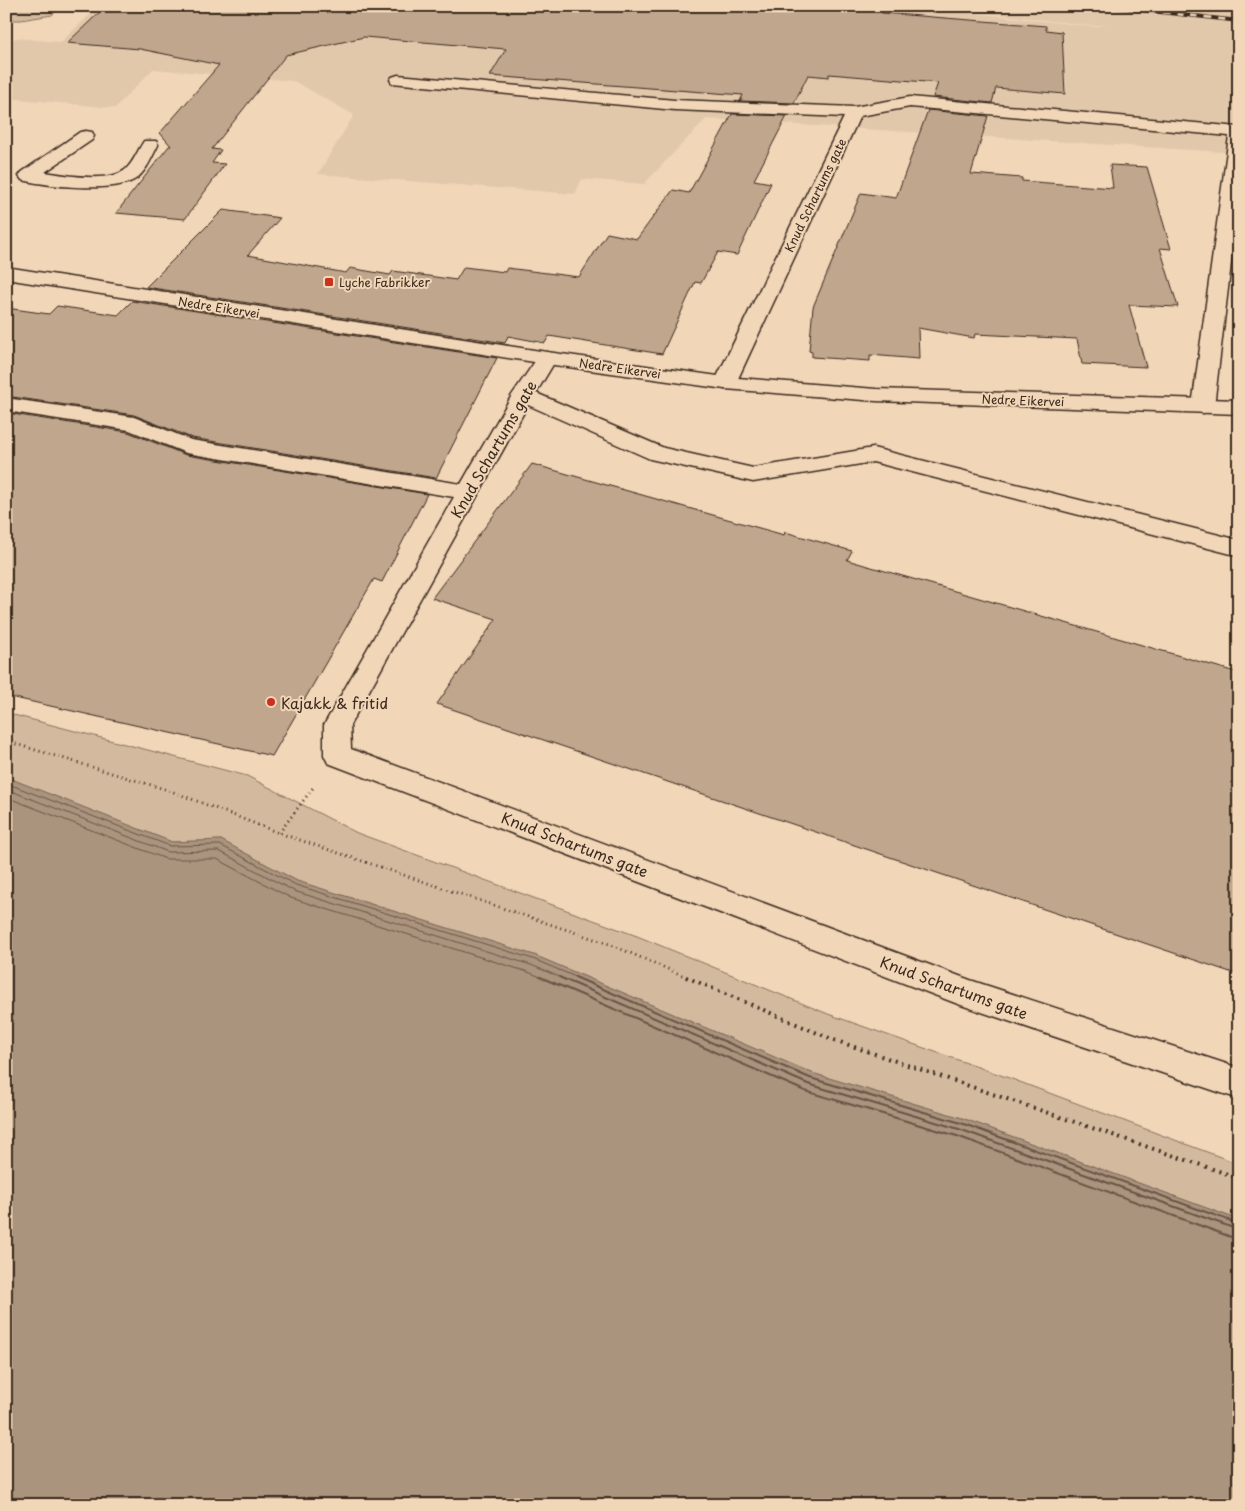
<svg xmlns="http://www.w3.org/2000/svg" width="1245" height="1511" font-family="'Playpen Sans',sans-serif">
<rect width="100%" height="100%" fill="#f1d6b8"/>
<filter id="ink" filterUnits="userSpaceOnUse"><feTurbulence type="fractalNoise" baseFrequency=".02" numOctaves="2"/><feDisplacementMap in="SourceGraphic" scale="10" xChannelSelector="R" yChannelSelector="G"/><feConvolveMatrix kernelMatrix="1 2 1 2 8 2 1 2 1" color-interpolation-filters="sRGB"/></filter>
<g filter="url(#ink)">
<polygon fill="#e2c8ab" points="99,6 912,6 1096,27 1106,24 1095,26 927,6 1239,6 1239,153 706,119 644,184 582,179 575,194 318,174 354,115 294,81 153,69 115,108 6,98 6,45 15,38 61,42"/>
<g fill="#d3ba9f" stroke="#87725e">
<polygon points="6,6 61,6 52,15 21,20 6,20"/>
<polygon points="6,713 247,776 357,833 637,936 828,1014 1009,1078 1239,1164 1239,1220 962,1118 812,1073 534,955 297,881 221,840 172,842 6,777"/>
</g>
<polygon fill="#ab947e" stroke="#7e6a58" points="6,777 172,842 221,840 297,881 534,955 812,1073 962,1118 1239,1220 1239,1505 6,1505"/>
<g fill="none" stroke-linecap="round" stroke-linejoin="round">
<g stroke="#685444" stroke-width="1">
<polyline points="6,783 170,846 220,845 296,885 533,959 578,978"/>
<polyline points="6,789 168,852 219,851 294,891 531,965 562,978"/>
<polyline points="6,797 166,859 217,859 291,898 528,972 543,978"/>
</g>
<g stroke="#685444" stroke-width="2">
<polyline points="540,977 805,1091 957,1136 1231,1237 1239,1238"/>
<polyline points="559,977 808,1084 959,1129 1239,1230"/>
<polyline points="575,977 810,1078 961,1123 1239,1224"/>
</g>
</g>
<g fill="#bfa68d" stroke="#3b2a1e">
<polygon points="106,6 883,6 882,13 1046,26 1046,30 1062,32 1065,94 996,88 992,103 933,97 938,83 829,74 829,77 808,75 794,103 740,101 743,95 490,76 506,49 364,37 286,55 212,149 221,150 212,163 225,164 185,219 116,213 169,146 171,146 160,133 219,65 140,49 67,43"/>
<polygon points="928,110 988,116 971,174 1022,178 1022,181 1113,188 1110,165 1147,167 1171,249 1160,248 1178,307 1129,305 1146,367 1082,364 1077,339 975,334 974,338 918,328 919,359 870,355 870,361 812,357 812,352 809,351 813,307 861,193 896,198"/>
<polygon points="732,114 787,116 754,180 771,183 737,255 718,252 701,283 695,282 662,354 549,336 545,343 508,336 505,343 146,287 223,210 280,218 248,255 346,273 350,268 390,275 393,271 456,280 464,267 505,272 507,268 579,277 607,233 637,239 673,190 689,193"/>
<polygon points="132,301 497,358 436,478 192,438 134,415 6,396 6,308 49,314 57,306 118,315"/>
<polygon points="6,413 128,432 186,455 427,494 382,582 374,579 272,756 6,696"/>
<polygon points="532,464 784,535 785,532 852,551 847,560 1239,673 1239,975 437,704 496,619 432,598"/>
</g>
<g fill="none" stroke-linecap="round" stroke-linejoin="round">
<g stroke="#3b2a1e" stroke-width="3">
<g id="minor">
<polygon points="398,75 675,100 854,107 910,97 1239,127 1239,196 1214,406 1211,411 1203,413 1195,411 1192,406 1229,136 910,107 860,116 736,383 732,387 725,389 718,387 714,383 844,117 675,110 392,83 390,80 392,77"/>
<path d="M86 131 92 132 94 136 92 140 45 172C64 175 109 183 125 170 134 162 137 151 144 141H156L158 145C152 157 146 173 134 180 111 193 47 186 22 180L19 176 22 172 80 132Z"/>
<polygon points="547,352 554,354 557,358 536,393 664,448 753,468 873,448 1239,540 1239,556 873,462 753,482 650,459 528,405 350,725 351,749 970,980 1239,1068 1239,1099 958,1004 328,763 324,755 324,725 454,497 186,453 129,430 6,411 6,398 134,417 191,440 461,484 512,395 540,354"/>
</g>
</g>
<g stroke="#3b2a1e" stroke-width="3">
<polygon id="major" points="6,267 547,352 725,377 876,389 1239,400 1239,414 876,401 725,389 547,364 6,279"/>
</g>
<polyline stroke="#3b2a1e" stroke-width="2" stroke-dasharray="0.5 2.5" stroke-linecap="butt" points="6,7 11,6"/>
<g stroke="#3b2a1e" stroke-width="3" stroke-dasharray="1 4" stroke-linecap="butt">
<polyline points="6,741 171,791 279,833 609,944 689,978"/>
<polyline points="279,833 315,785"/>
</g>
<polyline stroke="#3b2a1e" stroke-width="4" stroke-dasharray="2 5" stroke-linecap="butt" points="686,977 834,1040 1239,1178"/>
<use href="#minor" fill="#f1d6b8" fill-rule="evenodd"/>
<use href="#major" fill="#f1d6b8" fill-rule="evenodd"/>
<g stroke="#3b2a1e" stroke-width="4">
<polyline id="rail" points="1107,6 1239,21"/>
</g>
<use href="#rail" stroke="#f1d6b8" stroke-width="2.5" stroke-dasharray="7" stroke-linecap="butt"/>
</g>
</g>
<g fill="#c8321e" stroke="#f1d6b8" stroke-width="2">
<rect x="324" y="277" width="10" height="10" rx="2.5"/>
<circle cx="271" cy="702" r="5"/>
</g>
<g text-anchor="middle" dominant-baseline="central" stroke-width="4" stroke-linejoin="round" paint-order="stroke">
<g font-size="12" fill="#3b2a1e" stroke="#f1d6b8">
<text transform="translate(815 195) rotate(-64)">Knud Schartums gate</text>
<text transform="translate(219 307) rotate(9)">Nedre Eikervei</text>
<text transform="translate(620 368) rotate(8)">Nedre Eikervei</text>
<text transform="translate(1023 400) rotate(2)">Nedre Eikervei</text>
</g>
<g font-size="12" fill="#3b2a1e" stroke="#f1d6b8" text-anchor="start">
<text x="339" y="282">Lyche Fabrikker</text>
</g>
<g font-size="15" fill="#3b2a1e" stroke="#f1d6b8">
<text transform="translate(493 449) rotate(-60)">Knud Schartums gate</text>
<text transform="translate(575 844) rotate(21)">Knud Schartums gate</text>
<text transform="translate(954 987) rotate(20)">Knud Schartums gate</text>
</g>
<g font-size="15" fill="#3b2a1e" stroke="#f1d6b8" text-anchor="start">
<text x="281" y="702">Kajakk &amp; fritid</text>
</g>
</g>
<rect width="1245" height="1511" fill="none" stroke="#f1d6b8" stroke-width="25"/>
<rect x="12" y="12" width="1220" height="1486" fill="none" stroke="#3b2a1e" stroke-width="2" filter="url(#ink)"/>
</svg>
